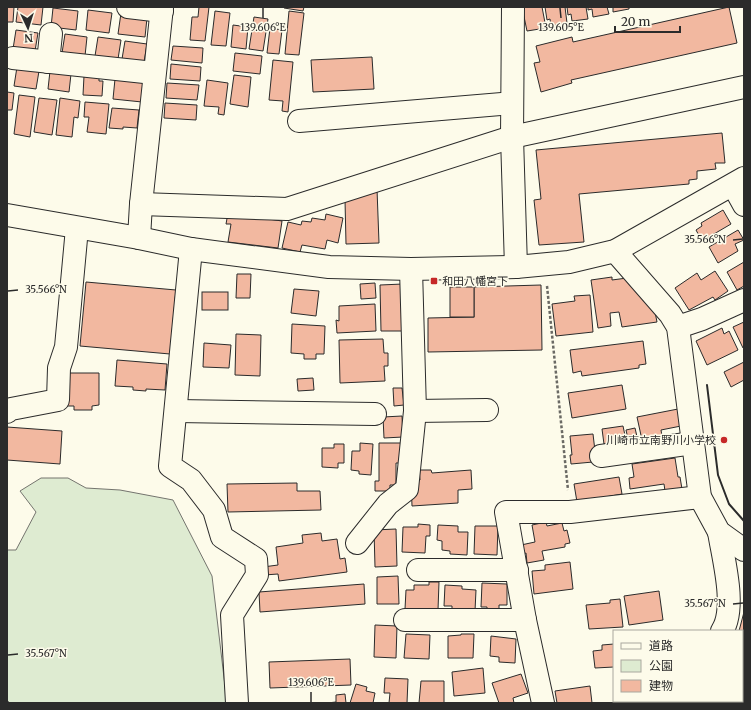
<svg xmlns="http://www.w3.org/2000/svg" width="751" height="710" font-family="Merriweather,'Noto Sans JP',serif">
<rect width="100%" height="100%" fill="#fdfbea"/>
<polygon fill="#deebd1" stroke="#74746e" points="41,478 68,478 86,488 120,490 173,500 212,576 227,703 10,703 7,700 7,550 16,550 36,512 20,491"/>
<g fill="#f2b8a0" stroke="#2b2b2b">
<polygon points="7,7 14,7 13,22 7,22"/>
<polygon points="18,7 43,7 41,25 16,22"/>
<polygon points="199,7 209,7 205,41 190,40 192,17 198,17"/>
<polygon points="284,7 304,7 303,11 284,8"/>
<polygon points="522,7 542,7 546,28 527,31"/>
<polygon points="545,7 565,7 567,23 551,26 550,19 547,20"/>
<polygon points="567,7 586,7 588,19 572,21 571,14 568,15"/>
<polygon points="588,7 607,7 609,14 593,17 592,9 588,10"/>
<polygon points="613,7 629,7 629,9 613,12"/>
<polygon points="729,7 737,43 571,80 572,83 541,92 534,63 540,62 536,46 572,37 573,42"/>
<polygon points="53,8 78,11 76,30 51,27"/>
<polygon points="88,10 112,13 109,33 86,30"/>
<polygon points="215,11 230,13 226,46 211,45"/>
<polygon points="289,11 304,13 299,55 285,54"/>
<polygon points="121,13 147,18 145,37 118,34"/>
<polygon points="254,17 268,19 263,51 249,49"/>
<polygon points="233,25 248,27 246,49 231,47"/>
<polygon points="270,28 282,30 279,54 267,53"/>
<polygon points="16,30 38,33 35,51 13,49"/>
<polygon points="65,34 87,37 85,56 62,53"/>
<polygon points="98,37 121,40 118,59 95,56"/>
<polygon points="125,41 147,44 144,62 122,59"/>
<polygon points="173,46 203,48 202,63 171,60"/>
<polygon points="235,53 262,56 260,74 233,71"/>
<polygon points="372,57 374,89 313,92 311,60"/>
<polygon points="273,60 293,62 288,112 282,111 283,101 269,100"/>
<polygon points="171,64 201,67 200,81 170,79"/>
<polygon points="17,67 39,71 36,89 14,86"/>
<polygon points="50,71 71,74 69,92 48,89"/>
<polygon points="234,75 251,77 248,107 230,104"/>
<polygon points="84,76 99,77 99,81 103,81 102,96 83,95"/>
<polygon points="115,79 144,82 142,102 113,99"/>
<polygon points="207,80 228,83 224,115 218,114 219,107 204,106"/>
<polygon points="167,83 199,85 197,100 166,98"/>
<polygon points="7,92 14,93 12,110 7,110"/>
<polygon points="19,95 35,97 30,137 14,134"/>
<polygon points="39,98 57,100 52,135 34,132"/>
<polygon points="60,98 80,101 78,118 74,117 72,137 56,135"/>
<polygon points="85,102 109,104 106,134 87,132 89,117 84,117"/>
<polygon points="165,103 197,105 196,120 164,118"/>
<polygon points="112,108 139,110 137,128 123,127 123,129 109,128"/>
<polygon points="722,133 725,163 715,163 716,169 697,171 697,179 689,180 689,184 579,194 584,242 539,245 534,200 541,199 536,150"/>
<polygon points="377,189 379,243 346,244 345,200"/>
<polygon points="723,210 731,224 702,241 696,230 702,226 701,223"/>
<polygon points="228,213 282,221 278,248 228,242 231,224 226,224"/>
<polygon points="326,214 343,218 338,243 327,240 325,249 302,245 300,252 282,248 288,222 301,225 302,221 311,222 312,218 325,220"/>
<polygon points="738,230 744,240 735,244 738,251 718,263 709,247"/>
<polygon points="744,262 744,286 737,290 727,272"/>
<polygon points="715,271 728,291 715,300 713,297 689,310 675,288 697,273 701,280"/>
<polygon points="237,274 251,274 250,298 236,298"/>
<polygon points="612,277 612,280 627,278 654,307 657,322 622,327 619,312 610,313 611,326 598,328 591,280"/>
<polygon points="86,282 176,290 170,354 80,346"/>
<polygon points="375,283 376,298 361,299 360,284"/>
<polygon points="403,284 405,331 381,331 380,285"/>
<polygon points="541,285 542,350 428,352 428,318 474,317 474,287"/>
<rect x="450" y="287" width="24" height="30"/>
<polygon points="294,289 319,291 316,316 291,313"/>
<rect x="202" y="292" width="26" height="18"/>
<polygon points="590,295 593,332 556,336 552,304 575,301 574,296"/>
<polygon points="375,304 376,331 337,333 336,320 339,321 339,306"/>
<polygon points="744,322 744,348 743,348 733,327"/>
<polygon points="292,324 325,326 324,354 316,354 316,359 304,359 304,354 291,353"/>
<polygon points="722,328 724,334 729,331 738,350 707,365 696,341"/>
<polygon points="236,334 261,335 260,376 235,375"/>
<polygon points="383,339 384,353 388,353 388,366 384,366 385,381 340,383 339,340"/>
<polygon points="643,341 646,364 639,365 639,368 582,376 581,371 573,373 570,350"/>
<polygon points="204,343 231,345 229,368 203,367"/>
<polygon points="117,360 167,364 165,390 146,389 146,391 133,390 133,387 115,386"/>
<polygon points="744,362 744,380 731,387 724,372"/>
<polygon points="67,373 99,373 99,405 92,406 92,410 74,410 74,406 66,406"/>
<polygon points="313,378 314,390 298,391 297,379"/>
<polygon points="622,385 626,409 572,418 568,393"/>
<polygon points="393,388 402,388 404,405 394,406"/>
<polygon points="678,409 681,426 661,430 662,436 642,440 637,417"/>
<polygon points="402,416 403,437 384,438 383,417"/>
<polygon points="623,426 626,440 604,444 602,429"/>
<polygon points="7,427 62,431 60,464 7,460"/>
<polygon points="635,428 638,441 629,443 626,430"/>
<polygon points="593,434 595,451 593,462 571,464 570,455 572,455 570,436"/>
<polygon points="360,443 373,444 371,475 359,474 359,471 351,470 352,451 360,451"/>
<polygon points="379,443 401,443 402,463 396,463 396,485 390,485 390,491 375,491 375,481 379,481"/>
<polygon points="334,444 344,444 344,463 338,463 338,468 322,467 322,448 334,448"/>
<polygon points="675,458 678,477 680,477 682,489 665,491 664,484 630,489 629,478 634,477 632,464"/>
<polygon points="419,470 431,470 432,473 471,470 472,489 458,490 458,503 412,506 411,480 420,480"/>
<polygon points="619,477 622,494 577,502 574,484"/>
<polygon points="297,483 297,491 320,491 321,510 228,512 227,484"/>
<polygon points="546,522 547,526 562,523 564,531 567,530 570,543 565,544 565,547 542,551 544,560 527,563 526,553 523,554 521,545 535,542 532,525"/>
<polygon points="418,524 430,525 430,536 426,536 425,553 402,552 403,527 418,527"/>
<polygon points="438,525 458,526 458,532 468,532 467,555 450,554 450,551 442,550 442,541 437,540"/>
<polygon points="475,526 498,526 497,555 474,554"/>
<polygon points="396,529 397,566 375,567 374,530"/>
<polygon points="321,533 322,541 337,539 340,559 345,558 347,572 279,581 278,574 264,575 263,567 278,565 276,547 303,543 302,535"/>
<polygon points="570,562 573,589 534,594 532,571 545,570 545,565"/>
<polygon points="398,576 399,604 377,604 377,577"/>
<polygon points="429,582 439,582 438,610 405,609 406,590 414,590 414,585 429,585"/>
<polygon points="482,583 507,584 507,605 499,605 499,611 487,611 487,607 481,607"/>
<polygon points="364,584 365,604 260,612 259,592"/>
<polygon points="445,585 462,586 462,589 476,590 475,611 452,610 452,606 444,606"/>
<polygon points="659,591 663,620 629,625 624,596"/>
<polygon points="620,599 623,627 589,629 586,605 610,603 610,600"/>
<polygon points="744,612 744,649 742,648 742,631 739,631"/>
<polygon points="375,625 397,626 396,658 374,657"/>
<polygon points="406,634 430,635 429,659 404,658"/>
<polygon points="461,634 474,634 473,658 448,658 448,636 461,635"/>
<polygon points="491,636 516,639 515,663 499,662 499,657 490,656"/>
<polygon points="614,644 614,667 595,668 593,651 602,650 602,645"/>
<polygon points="350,659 351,685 270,688 269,662"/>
<polygon points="483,668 485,693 454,696 452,672"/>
<polygon points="742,671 744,671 744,703 727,703 727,701 742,701"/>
<polygon points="521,674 528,693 513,698 514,703 499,703 492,683"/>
<polygon points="385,678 408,679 407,703 389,703 390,693 384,693"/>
<polygon points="421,681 444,681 444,703 419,703"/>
<polygon points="356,684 367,687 366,691 375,693 373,703 350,703"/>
<polygon points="590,686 592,703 557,703 555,691"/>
<polygon points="345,694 346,703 327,703 336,702 336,695"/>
</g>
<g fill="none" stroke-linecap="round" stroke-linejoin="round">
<g stroke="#2b2b2b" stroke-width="24">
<g id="minor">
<polyline points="128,7 162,11"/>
<polyline points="513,7 512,137 516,267"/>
<polyline points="13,58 154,73"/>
<polyline points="48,62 51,34"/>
<polyline points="299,121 512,103"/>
<polyline points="733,185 744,205"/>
<polyline points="141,204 287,209 512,137 744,87"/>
<polyline points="7,215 139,238 191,249 329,267 411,269 516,267 569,262 615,251 744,178"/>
<polyline points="139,238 141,204 162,7"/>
<polyline points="191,249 170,466 191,480 214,510 222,537 256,559 257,575 232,615 237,703"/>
<polyline points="615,251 670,314 678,327 700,497 719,532 744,550"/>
<polyline points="678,327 702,319 744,300"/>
<polyline points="177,411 375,414"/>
<polyline points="415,411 487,410"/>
<polyline points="7,412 11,409 58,400 59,368 66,347 77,228"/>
<polyline points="601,456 693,443"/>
<path d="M719 532C723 558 737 608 722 631"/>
<polyline points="357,543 388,504 407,489 415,411 411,269"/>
<polyline points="418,570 517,570"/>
<polyline points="405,620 525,620"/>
<polyline points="698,701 698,703"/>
<polyline points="543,703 525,620 506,512 570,512 700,497"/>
<polyline points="658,703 659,701"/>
</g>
</g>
<polyline stroke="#6a6964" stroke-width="2.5" stroke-dasharray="3 2" stroke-linecap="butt" points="547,286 568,490"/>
<use href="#minor" stroke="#fdfbea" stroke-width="22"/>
<polyline stroke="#2b2b2b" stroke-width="2" points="707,385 718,475 729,504 744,521"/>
</g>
<path fill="none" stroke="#2b2b2b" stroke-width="1.5" d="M263 8V18M560 8 561 18M733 240 743 239M8 291 18 290M733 604 743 603M8 655 18 654M311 692V702"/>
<g fill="#c62828" stroke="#fdfbea" stroke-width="1.5">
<rect x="430" y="277" width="8" height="8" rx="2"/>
<circle cx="724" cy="440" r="4"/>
</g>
<g text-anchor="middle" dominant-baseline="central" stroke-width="3" stroke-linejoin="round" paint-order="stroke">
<g font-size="11" fill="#2b2b2b" stroke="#fdfbea" text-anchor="start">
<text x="442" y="281">和田八幡宮下</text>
<text x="716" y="440" text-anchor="end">川崎市立南野川小学校</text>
</g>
</g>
<g font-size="10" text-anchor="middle" fill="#2b2b2b" stroke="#fdfbea" stroke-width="3" stroke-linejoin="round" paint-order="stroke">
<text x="263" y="31">139.606°E</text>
<text x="561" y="31">139.605°E</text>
<text x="705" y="243">35.566°N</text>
<text x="46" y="293">35.566°N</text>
<text x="705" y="607">35.567°N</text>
<text x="46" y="657">35.567°N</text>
<text x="311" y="686">139.606°E</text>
</g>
<rect width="751" height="710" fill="none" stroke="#2b2b2b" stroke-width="16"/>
<rect x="613" y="630" width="130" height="72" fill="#fdfbea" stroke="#a9a89e"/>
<rect x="621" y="643" width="20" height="6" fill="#fdfbea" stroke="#a9a89e"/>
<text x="649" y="650" font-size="12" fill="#2b2b2b">道路</text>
<rect x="621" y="660" width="20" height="12" fill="#deebd1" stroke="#a9a89e"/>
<text x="649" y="670" font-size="12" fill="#2b2b2b">公園</text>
<rect x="621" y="680" width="20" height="12" fill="#f2b8a0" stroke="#a9a89e"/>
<text x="649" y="690" font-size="12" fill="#2b2b2b">建物</text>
<g transform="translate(28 28) rotate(176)" stroke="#fdfbea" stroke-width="3" paint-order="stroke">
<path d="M0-3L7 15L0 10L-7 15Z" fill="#2b2b2b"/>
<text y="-6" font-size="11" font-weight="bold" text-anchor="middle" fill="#2b2b2b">N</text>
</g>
<path d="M615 26v6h65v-6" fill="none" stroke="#2b2b2b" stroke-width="2"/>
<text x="621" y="26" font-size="12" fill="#2b2b2b" stroke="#fdfbea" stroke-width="3" paint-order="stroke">20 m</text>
</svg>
